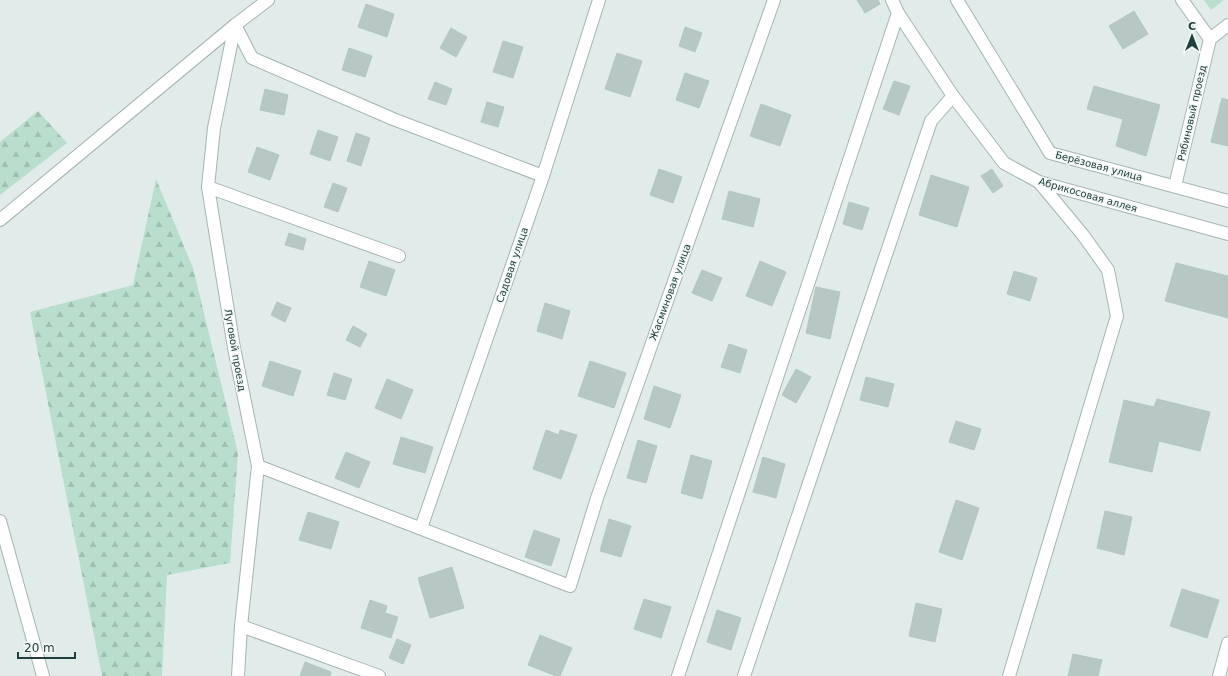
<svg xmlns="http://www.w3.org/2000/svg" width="1228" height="676" font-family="'DejaVu Sans',sans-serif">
<defs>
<pattern id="forest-firs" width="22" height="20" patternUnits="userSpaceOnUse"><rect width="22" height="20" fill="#b9decd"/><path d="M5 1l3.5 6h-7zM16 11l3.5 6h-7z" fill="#9fc0b1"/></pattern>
</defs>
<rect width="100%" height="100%" fill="#e1ecea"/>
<g fill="url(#forest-firs)">
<polygon points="38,111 67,143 0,195 0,142"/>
<polygon points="156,179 193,268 238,453 230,563 167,575 162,676 102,676 30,312 133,285"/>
</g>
<polygon fill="#b9decd" points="1204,0 1224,0 1211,10"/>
<g fill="#b6c7c4" stroke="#b3c6c4">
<polygon points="857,0 878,0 880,4 865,13"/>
<polygon points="366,4 394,14 387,37 358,27"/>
<polygon points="1134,11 1148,34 1123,49 1109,26"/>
<polygon points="685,27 702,33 695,52 679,46"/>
<polygon points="451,28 467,37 456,57 440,48"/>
<polygon points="503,41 523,47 513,78 493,72"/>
<polygon points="349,48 372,56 365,77 342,70"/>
<polygon points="617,53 642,61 630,97 605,89"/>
<polygon points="685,73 709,81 699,108 676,100"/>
<polygon points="894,81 910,86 899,115 883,109"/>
<polygon points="435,82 452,89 446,105 428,99"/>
<polygon points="1094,86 1160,105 1146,156 1116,146 1123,119 1087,109"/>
<polygon points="265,89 288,95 284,115 260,110"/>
<polygon points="1222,98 1228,100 1228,146 1211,142"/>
<polygon points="487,102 504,107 498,127 481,122"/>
<polygon points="761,104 791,115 780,146 750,136"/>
<polygon points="318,130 338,137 330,161 310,154"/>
<polygon points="356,133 370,138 361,166 347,161"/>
<polygon points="257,147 279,155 270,180 248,172"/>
<polygon points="659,169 682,177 673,203 650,195"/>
<polygon points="992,169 1003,186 993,193 981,176"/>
<polygon points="931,175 969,187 957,227 919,215"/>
<polygon points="333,183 347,188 338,212 324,207"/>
<polygon points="729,191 760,199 753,227 722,219"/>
<polygon points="849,202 869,208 862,230 843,224"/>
<polygon points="289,233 306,239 303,250 285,245"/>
<polygon points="369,261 395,270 386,296 360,287"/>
<polygon points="760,261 786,272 772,306 746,296"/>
<polygon points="1176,263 1228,276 1228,318 1165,301"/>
<polygon points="702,270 722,278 712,301 692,293"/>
<polygon points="1014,271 1037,278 1030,301 1007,294"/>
<polygon points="816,287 840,292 830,339 806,333"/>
<polygon points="277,302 291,308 285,322 271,315"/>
<polygon points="545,303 570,311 562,339 537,331"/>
<polygon points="353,326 367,334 360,347 346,340"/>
<polygon points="729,344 747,350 740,373 721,367"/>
<polygon points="270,361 301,371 293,396 262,386"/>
<polygon points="590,361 626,373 614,408 578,396"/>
<polygon points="796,369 811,377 796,403 782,395"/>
<polygon points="334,373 352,379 345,400 327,395"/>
<polygon points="866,377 894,384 888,407 860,400"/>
<polygon points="387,379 413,390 401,419 375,408"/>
<polygon points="654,386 681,395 670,428 644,419"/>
<polygon points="1157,399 1210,412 1200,451 1159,441 1152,472 1109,462 1124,400 1154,407"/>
<polygon points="956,421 981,429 974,450 949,442"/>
<polygon points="546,430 559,435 560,430 577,435 561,479 533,469"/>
<polygon points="401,437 433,447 425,473 393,464"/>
<polygon points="638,440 657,446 646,483 627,478"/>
<polygon points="346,452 370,462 359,488 335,478"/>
<polygon points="691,455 712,461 702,499 681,493"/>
<polygon points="763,457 785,464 776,498 753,492"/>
<polygon points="956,500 979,508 962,560 939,552"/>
<polygon points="1105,511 1132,517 1124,555 1097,548"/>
<polygon points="308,512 339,522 331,549 299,540"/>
<polygon points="609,519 631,526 621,557 600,551"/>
<polygon points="534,530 560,539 551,566 525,557"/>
<polygon points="452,567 464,608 430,618 418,578"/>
<polygon points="1182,589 1219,600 1207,638 1170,626"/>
<polygon points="644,599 671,607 661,638 634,629"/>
<polygon points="370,600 387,606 385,613 398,617 391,638 361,628"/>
<polygon points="916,603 942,609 935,642 909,636"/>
<polygon points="717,610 741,618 731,650 707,642"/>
<polygon points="540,635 572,648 560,676 556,676 528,665"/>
<polygon points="397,639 411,645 403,664 389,658"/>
<polygon points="1073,654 1102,660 1098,676 1068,676"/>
<polygon points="305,662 331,672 330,676 300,676"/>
</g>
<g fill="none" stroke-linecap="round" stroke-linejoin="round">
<g stroke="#a4b4b3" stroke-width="14">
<g id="minor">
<polyline points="892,0 898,13 953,96 1004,163 1039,182 1228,234"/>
<polyline points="957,0 1050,153 1228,201"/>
<polyline points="1182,0 1210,39"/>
<polyline points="235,25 214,128 208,187 234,348 258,466 241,626 238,676"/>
<polyline points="235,25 252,58 393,119 543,176"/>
<polyline points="1175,186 1210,39 1228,25"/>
<polyline points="208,187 399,256"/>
<polyline points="0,220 235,25 268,0"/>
<polyline points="258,466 570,586 597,498 774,0"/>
<polyline points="0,521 43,676"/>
<polyline points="421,528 543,176 599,0"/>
<polyline points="241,626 379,676"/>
<polyline points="678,676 898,13"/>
<polyline points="744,676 931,121 953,96"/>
<polyline points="1009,676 1117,316 1108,270 1083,235 1039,182"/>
<polyline points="1219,676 1228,643"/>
</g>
</g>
<use href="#minor" stroke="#fff" stroke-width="12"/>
</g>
<g text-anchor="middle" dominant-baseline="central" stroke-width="3" stroke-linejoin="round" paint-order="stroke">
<g font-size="10" fill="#213e3e" stroke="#f2f9f7">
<text transform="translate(1192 113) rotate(-77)">Рябиновый проезд</text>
<text transform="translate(1099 166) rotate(15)">Берёзовая улица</text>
<text transform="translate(1088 195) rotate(16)">Абрикосовая аллея</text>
<text transform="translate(512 265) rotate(-71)">Садовая улица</text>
<text transform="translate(670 292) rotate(-70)">Жасминовая улица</text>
<text transform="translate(235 350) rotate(80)">Луговой проезд</text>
</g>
</g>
<g transform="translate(1192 36)" stroke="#f2f9f7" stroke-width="3" paint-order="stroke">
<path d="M0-3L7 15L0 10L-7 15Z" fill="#213e3e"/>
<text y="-6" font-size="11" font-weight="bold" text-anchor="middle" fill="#213e3e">С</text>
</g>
<path d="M18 652v6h57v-6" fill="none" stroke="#213e3e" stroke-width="2"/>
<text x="24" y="652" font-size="12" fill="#213e3e" stroke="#f2f9f7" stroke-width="3" paint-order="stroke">20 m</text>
</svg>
